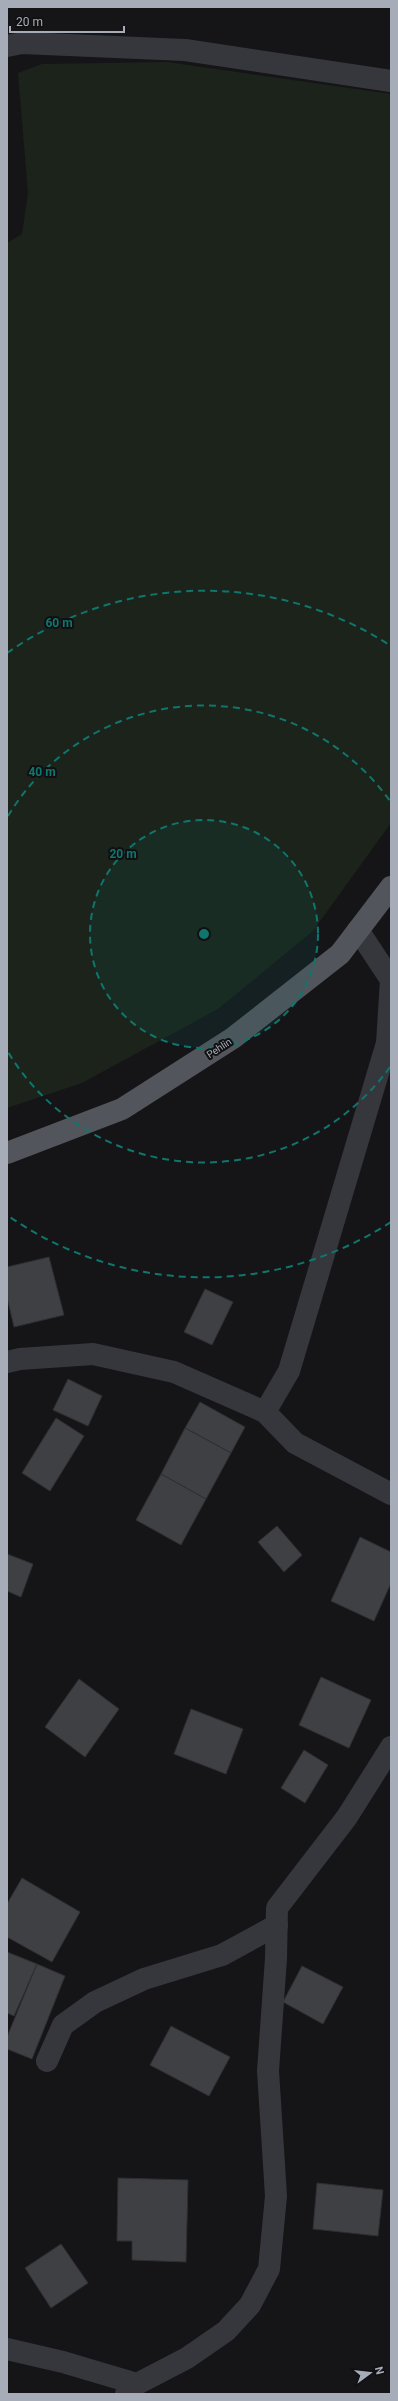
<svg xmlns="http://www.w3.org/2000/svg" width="398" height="2401" font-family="Roboto,sans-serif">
<rect width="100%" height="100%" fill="#151517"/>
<polygon fill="#1b231b" points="167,62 391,94 391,823 313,931 218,1009 82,1083 7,1108 7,243 22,234 28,193 18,73 42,64"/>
<g fill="#3f4044" stroke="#2f2f33">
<polygon points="49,1257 64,1315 14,1327 7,1297 7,1267"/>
<polygon points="205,1289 233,1302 212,1345 184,1332"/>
<polygon points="68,1379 102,1396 88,1426 53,1410"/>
<polygon points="200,1402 245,1427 231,1453 185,1428"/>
<polygon points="56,1418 84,1436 50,1491 22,1473"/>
<polygon points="185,1428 231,1453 206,1499 161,1474"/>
<polygon points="161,1474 206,1499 181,1545 136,1520"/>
<polygon points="277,1526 302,1555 284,1572 258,1542"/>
<polygon points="360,1537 391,1552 391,1583 374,1621 331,1601"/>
<polygon points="7,1554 33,1564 21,1597 7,1591"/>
<polygon points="321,1677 371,1700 349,1748 299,1725"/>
<polygon points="79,1679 119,1709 85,1757 45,1727"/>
<polygon points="191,1709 243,1729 226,1774 174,1754"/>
<polygon points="304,1750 328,1765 305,1803 281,1788"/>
<polygon points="22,1878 80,1912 52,1962 7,1937 7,1904"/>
<polygon points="7,1952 37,1964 14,2016 7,2013"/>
<polygon points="37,1964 65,1976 32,2059 7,2049 7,2037"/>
<polygon points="302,1966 343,1987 323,2024 283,2002"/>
<polygon points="171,2026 230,2057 209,2096 150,2065"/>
<polygon points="118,2178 188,2180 186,2262 132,2260 132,2241 117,2241"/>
<polygon points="317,2183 383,2190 378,2236 313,2229"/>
<polygon points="61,2244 88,2283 51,2308 25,2268"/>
</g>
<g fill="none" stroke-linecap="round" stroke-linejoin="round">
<g stroke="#36373d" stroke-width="22">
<polyline points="7,46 22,43 185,50 391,81"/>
<polyline points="358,930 391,980 387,1043 289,1371 265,1412 295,1443 391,1494"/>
<polyline points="7,1362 20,1359 93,1354 174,1372 265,1412"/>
<polyline points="47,2061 63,2025 95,2002 144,1979 222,1955 277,1925"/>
<polyline points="7,2349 63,2362 137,2384"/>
<polyline points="126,2394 137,2384 187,2358 226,2331 250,2305 269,2269 276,2196 268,2071 276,1958 277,1908 347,1817 391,1747"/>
</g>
<polyline stroke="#52555c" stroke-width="22" points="7,1153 122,1109 233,1038 340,954 391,887"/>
</g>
<circle cx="204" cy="934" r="114" fill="#0f766e" fill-opacity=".12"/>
<g fill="none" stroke="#0f766e" stroke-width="2" stroke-dasharray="7 5">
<circle cx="204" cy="934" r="114"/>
<path d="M390 1067A229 229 0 0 1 8 1052M8 816A229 229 0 0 1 390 801"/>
<path d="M391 1222A343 343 0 0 1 7 1215M7 653A343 343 0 0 1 391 646"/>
</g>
<g text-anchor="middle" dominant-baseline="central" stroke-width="4" stroke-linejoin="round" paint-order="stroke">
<g font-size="10" fill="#a6adb8" stroke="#101012">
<text transform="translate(219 1048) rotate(-33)">Pehlin</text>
</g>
</g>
<circle cx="204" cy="934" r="6" fill="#0f766e" stroke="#101012" stroke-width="2"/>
<g font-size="12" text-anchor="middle" font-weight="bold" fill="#0f766e" stroke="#101012" stroke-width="4" stroke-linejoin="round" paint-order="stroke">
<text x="59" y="627">60 m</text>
<text x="42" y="776">40 m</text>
<text x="123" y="858">20 m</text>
</g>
<rect width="398" height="2401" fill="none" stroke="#a6adb8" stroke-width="16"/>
<g transform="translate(370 2373) rotate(75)" stroke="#101012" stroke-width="3" paint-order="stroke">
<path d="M0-3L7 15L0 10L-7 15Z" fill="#a6adb8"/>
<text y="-6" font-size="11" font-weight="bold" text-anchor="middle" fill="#a6adb8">N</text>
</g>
<path d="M10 26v6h114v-6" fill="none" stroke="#a6adb8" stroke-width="2"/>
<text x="16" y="26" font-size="12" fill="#a6adb8" stroke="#101012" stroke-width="3" paint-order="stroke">20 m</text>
</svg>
